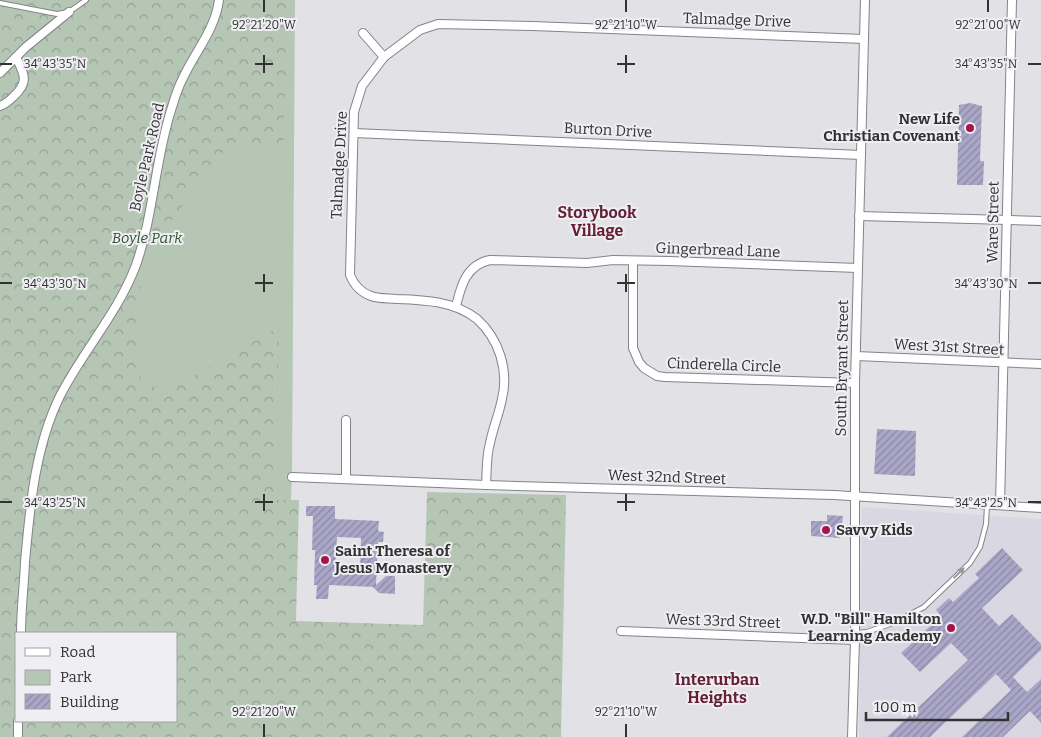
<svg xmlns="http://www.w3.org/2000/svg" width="1041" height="737" font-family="Bitter,serif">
<defs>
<pattern id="forest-crowns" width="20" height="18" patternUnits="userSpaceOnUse" patternTransform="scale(1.25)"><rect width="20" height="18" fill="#b5c6b5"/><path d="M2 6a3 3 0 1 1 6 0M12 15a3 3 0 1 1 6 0" fill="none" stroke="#94a194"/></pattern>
<pattern id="building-hatch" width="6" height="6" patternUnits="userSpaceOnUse" patternTransform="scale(1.25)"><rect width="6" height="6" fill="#aaa6c8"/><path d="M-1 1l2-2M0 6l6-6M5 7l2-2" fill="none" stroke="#8b88a3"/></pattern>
</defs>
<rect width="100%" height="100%" fill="#e2e2e6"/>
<polygon fill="#d8d7e2" points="862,507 1041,519 1041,737 859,737"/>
<path fill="#b5c6b5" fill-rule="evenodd" d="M0 0H295L292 477 279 737H0ZM16 633H176V721H16Z"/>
<path fill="url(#forest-crowns)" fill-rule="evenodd" d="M0 0H289L283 146 226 148 142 260 136 373 163 394 279 327 275 500H299L296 621 423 625 427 492 566 495 561 737H0ZM16 633H176V721H16Z"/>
<g fill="url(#building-hatch)" fill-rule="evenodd">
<polygon points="970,103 982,106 980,161 984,161 983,185 957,185 959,105"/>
<polygon points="877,429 916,431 915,476 874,474"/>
<path d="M306 506H335V519L379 521 378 531 384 532 383 542H378L376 585 386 576H395V594L379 593 373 587 329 585 328 599H316L317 585H314L315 550H312L313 516H306ZM337 537 361 538 360 570H335Z"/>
<polygon points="827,515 843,516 840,538 811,536 811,521 827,521"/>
<polygon points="1002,548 1023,570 982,608 999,626 1012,614 1041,644 1041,650 1013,677 1027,692 1041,679 1041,723 1030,711 1003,737 962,737 1011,690 996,674 930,737 887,737 968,660 951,643 920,672 901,653 941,616 936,610 949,598 953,602 979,578 975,574"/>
</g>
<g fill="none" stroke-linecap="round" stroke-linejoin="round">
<g stroke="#848488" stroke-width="6">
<g id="lane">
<polyline points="0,3 57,14 69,12 86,0"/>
<polyline points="855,633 867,632 896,622 924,607 970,563 980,547 986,524 987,505"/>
</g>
</g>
<g stroke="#848488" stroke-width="10">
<g id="street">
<polyline points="363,33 384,57"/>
<polyline points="0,73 26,47 69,12"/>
<path d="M0 106C6 104 9 101 13 97 30 82 24 74 16 57"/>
<polyline points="354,133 861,155"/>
<polyline points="859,216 1041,221"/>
<polyline points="633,261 633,348 639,362 644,368 657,376 665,377 855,383"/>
<path d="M456 306C461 286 466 265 490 260L587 263 613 260 669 261 858 268"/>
<polyline points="856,356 1041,364"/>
<polyline points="292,477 486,485 834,495 1041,508"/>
<polyline points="346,479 346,420"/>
<path d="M486 485C487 471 486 457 490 443 493 428 499 414 502 399 509 370 499 339 477 319 454 301 425 300 397 299 389 298 379 299 371 296 360 292 354 285 350 275L354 112 362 86 384 57 420 30 438 24 533 26 864 39"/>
<polyline points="1000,505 1012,0"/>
<polyline points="621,631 855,640"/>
<path d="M21 633C21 609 24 586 25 562 30 506 35 447 60 396 83 351 118 313 136 265 154 214 155 158 172 107 175 97 178 87 183 78 195 52 215 30 219 0"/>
<polyline points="18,737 18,721"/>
<polyline points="852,737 855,640 855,383 865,0"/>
</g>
</g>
<use href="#lane" stroke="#fff" stroke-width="4"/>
<use href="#street" stroke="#fff" stroke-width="8"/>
</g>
<defs><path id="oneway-solid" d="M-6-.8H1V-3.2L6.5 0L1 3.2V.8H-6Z" transform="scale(1.25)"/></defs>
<use fill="#989899" href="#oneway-solid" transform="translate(959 573) rotate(-44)"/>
<path fill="none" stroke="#323233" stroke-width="2" d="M264 0V12M626 0V12M988 0V12M264 55V73M626 55V73M0 64H12M255 64H273M617 64H635M1028 64H1041M264 274V292M626 274V292M0 283H12M255 283H273M617 283H635M1028 283H1041M264 494V511M626 494V511M0 502H12M255 502H273M617 502H635M1028 502H1041M264 724V737M626 724V737"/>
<g fill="#a7134b" stroke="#efeff3" stroke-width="2">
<circle cx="970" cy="128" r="5"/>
<circle cx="826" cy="530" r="5"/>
<circle cx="325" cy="560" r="5"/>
<circle cx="951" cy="628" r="5"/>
</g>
<g text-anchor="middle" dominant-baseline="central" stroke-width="4" stroke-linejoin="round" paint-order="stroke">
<g font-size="15" fill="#323233" stroke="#efeff3">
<text transform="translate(737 20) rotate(2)">Talmadge Drive</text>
<text transform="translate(608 130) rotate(3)">Burton Drive</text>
<text transform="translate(147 157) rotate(-77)">Boyle Park Road</text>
<text transform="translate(339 165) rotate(-87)">Talmadge Drive</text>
<text transform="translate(993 222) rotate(-89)">Ware Street</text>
<text transform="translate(718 250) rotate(2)">Gingerbread Lane</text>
<text transform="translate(949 347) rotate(3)">West 31st Street</text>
<text transform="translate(724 365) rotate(2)">Cinderella Circle</text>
<text transform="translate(842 368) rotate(-89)">South Bryant Street</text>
<text transform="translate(667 477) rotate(2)">West 32nd Street</text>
<text transform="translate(723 621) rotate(2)">West 33rd Street</text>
</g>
<g font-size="15" font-weight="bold" fill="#323233" stroke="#efeff3" text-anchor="end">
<text x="960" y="119">New Life<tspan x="960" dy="17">Christian Covenant</tspan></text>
<text x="836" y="530" text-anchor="start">Savvy Kids</text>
<text x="335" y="551" text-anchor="start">Saint Theresa of<tspan x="335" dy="17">Jesus Monastery</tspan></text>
<text x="941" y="619">W.D. "Bill" Hamilton<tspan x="941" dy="17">Learning Academy</tspan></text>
</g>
<g font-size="15" font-style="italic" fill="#2d5730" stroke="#efeff3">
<text x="147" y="238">Boyle Park</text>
</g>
<g font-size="16" font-weight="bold" fill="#652033" stroke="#efeff3">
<text x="597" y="212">Storybook<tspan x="597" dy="18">Village</tspan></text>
<text x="717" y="679">Interurban<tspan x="717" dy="18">Heights</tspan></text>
</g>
</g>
<g font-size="12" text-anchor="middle" fill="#323233" stroke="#efeff3" stroke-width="4" stroke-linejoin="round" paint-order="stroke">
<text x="264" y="29">92°21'20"W</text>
<text x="626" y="29">92°21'10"W</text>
<text x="988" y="29">92°21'00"W</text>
<text x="55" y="68">34°43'35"N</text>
<text x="986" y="68">34°43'35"N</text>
<text x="55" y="288">34°43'30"N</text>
<text x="986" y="288">34°43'30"N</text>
<text x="55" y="507">34°43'25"N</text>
<text x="986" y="507">34°43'25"N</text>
<text x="264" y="716">92°21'20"W</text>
<text x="626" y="716">92°21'10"W</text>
</g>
<rect x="15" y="632" width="162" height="90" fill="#efeff3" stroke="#a3a3a6"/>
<rect x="25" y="648" width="25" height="8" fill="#ffffff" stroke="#a3a3a6"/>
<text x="60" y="657" font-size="15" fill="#323233">Road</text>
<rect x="25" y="670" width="25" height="15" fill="#b5c6b5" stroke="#a3a3a6"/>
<text x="60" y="682" font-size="15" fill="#323233">Park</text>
<rect x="25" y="694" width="25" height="15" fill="url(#building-hatch)" stroke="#a3a3a6"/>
<text x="60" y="707" font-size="15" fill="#323233">Building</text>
<path d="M866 712v8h142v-8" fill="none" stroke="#323233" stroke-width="2.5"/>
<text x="874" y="712" font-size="15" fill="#323233" stroke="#efeff3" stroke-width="4" paint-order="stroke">100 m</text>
</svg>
